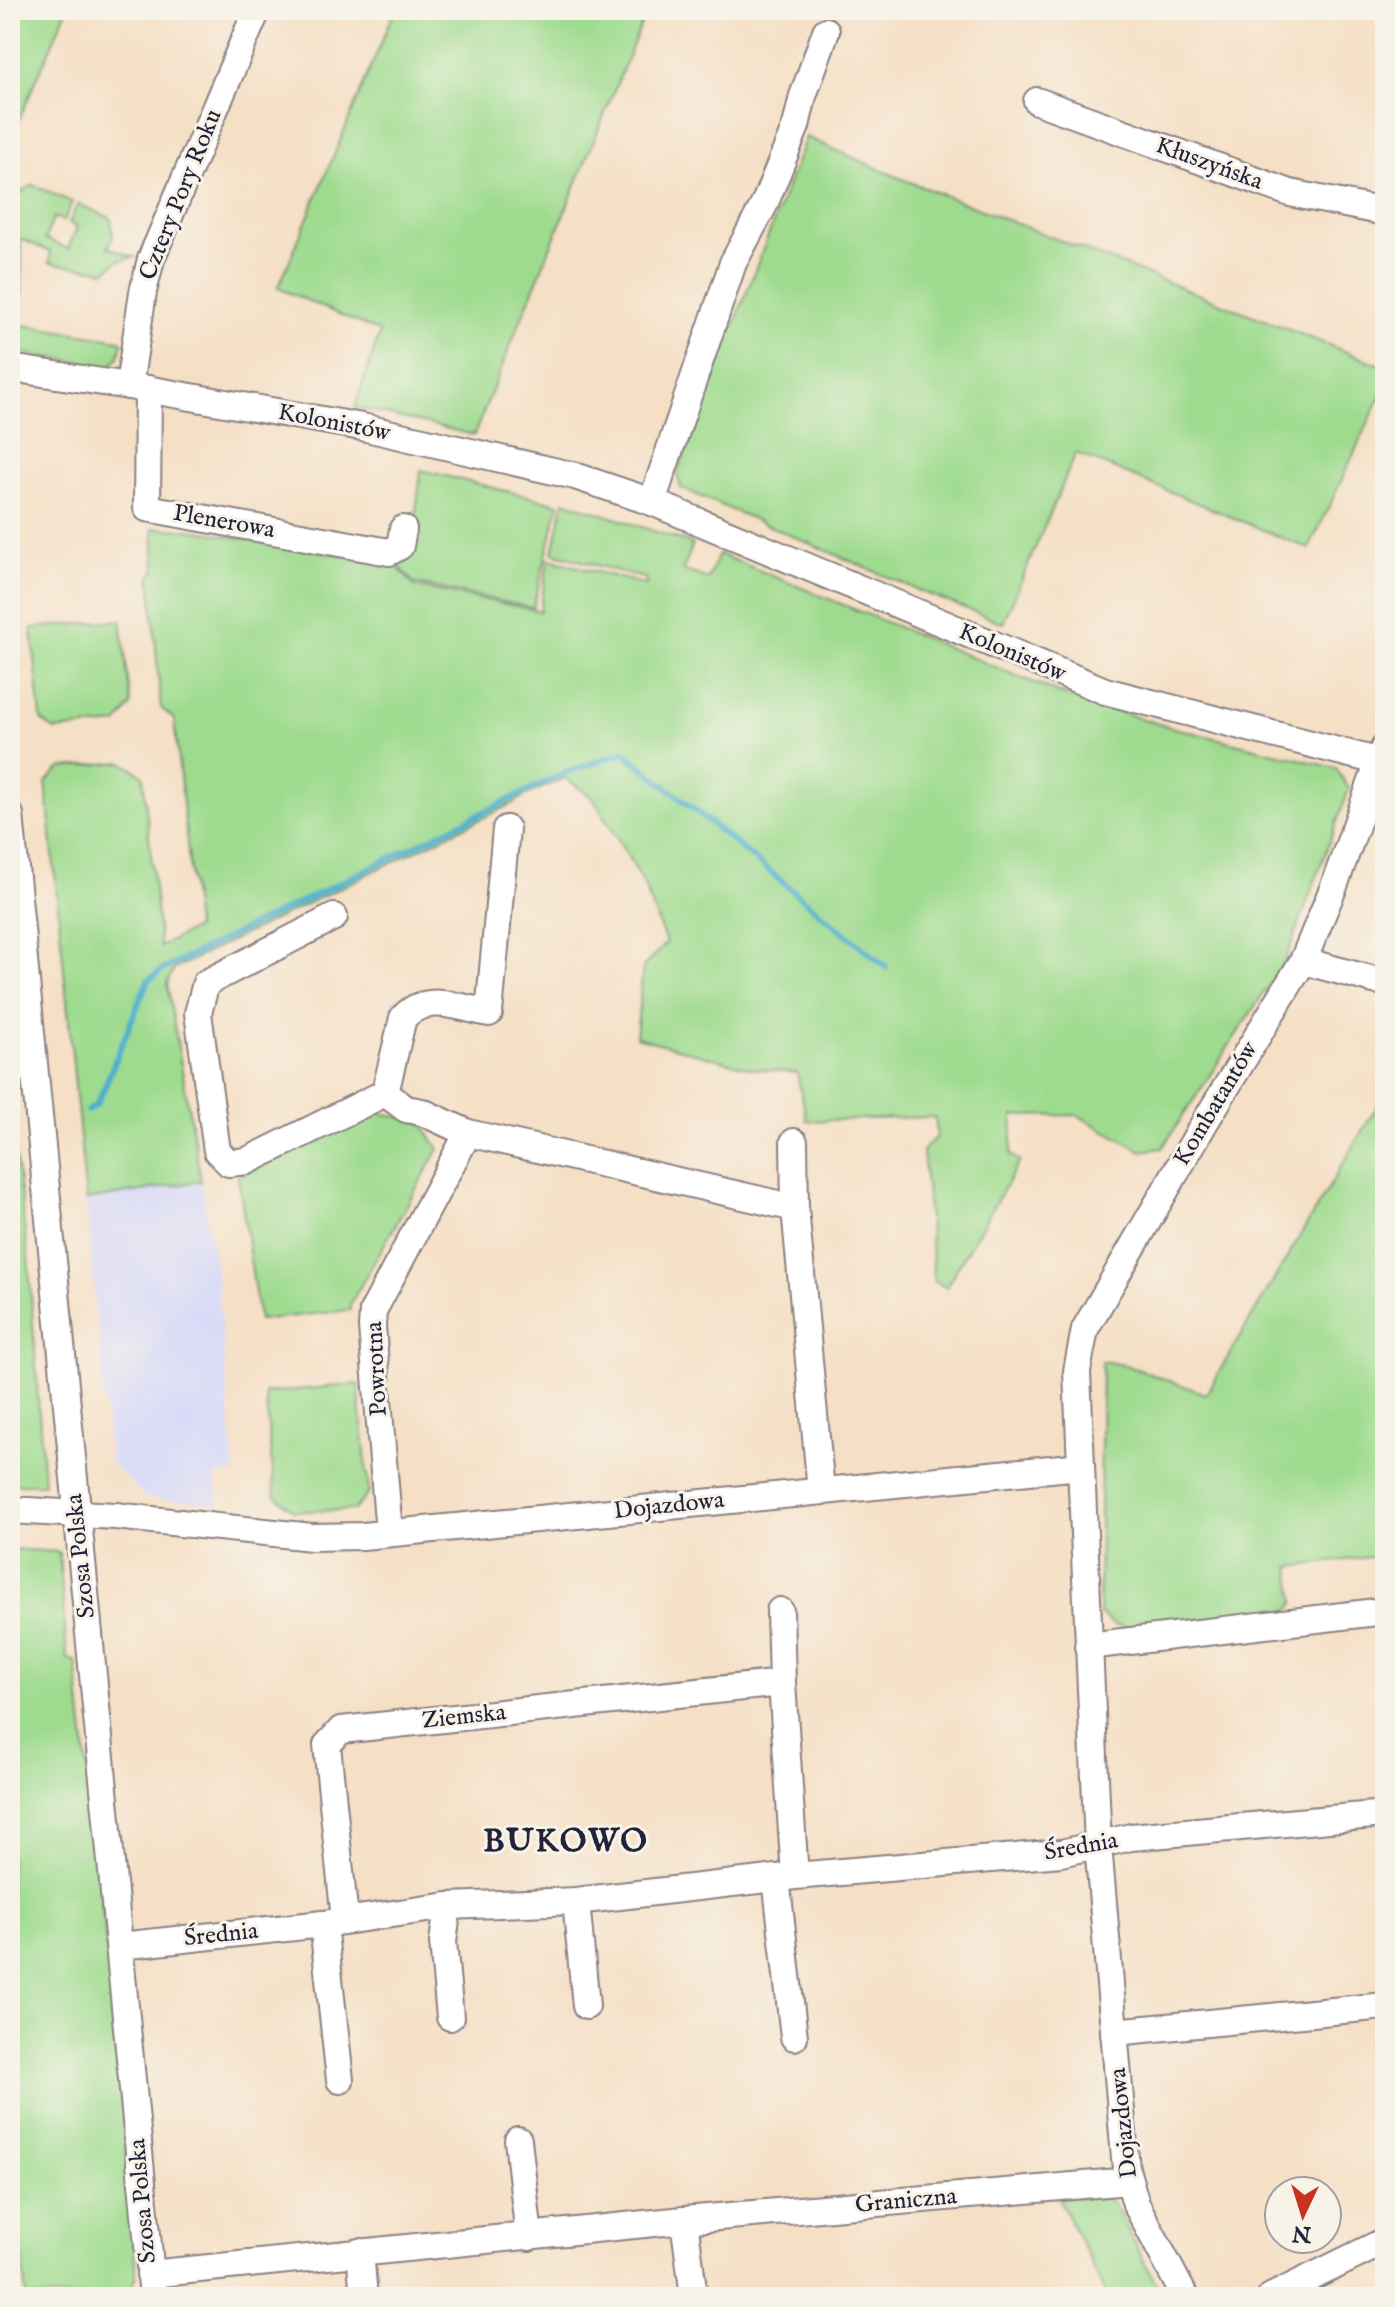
<svg xmlns="http://www.w3.org/2000/svg" width="1395" height="2307" font-family="'IM FELL English',serif">
<rect width="100%" height="100%" fill="#f7f3e8"/>
<filter id="ink" filterUnits="userSpaceOnUse"><feTurbulence type="fractalNoise" baseFrequency=".0125" numOctaves="2"/><feDisplacementMap in="SourceGraphic" scale="16" xChannelSelector="R" yChannelSelector="G"/><feConvolveMatrix kernelMatrix="1 2 1 2 8 2 1 2 1" color-interpolation-filters="sRGB"/></filter>
<filter id="wash" filterUnits="userSpaceOnUse"><feTurbulence type="fractalNoise" baseFrequency=".006" numOctaves="4" result="noise"/><feDisplacementMap in="SourceGraphic" scale="32" xChannelSelector="R" yChannelSelector="G"/><feGaussianBlur stdDeviation="1.8" result="paint"/><feColorMatrix in="noise" values="0 0 0 0 0 0 0 0 0 0 0 0 0 0 0 0 0 1.4 0 .05"/><feComposite in="paint" operator="in"/></filter>
<g filter="url(#wash)">
<rect width="100%" height="100%" fill="#f5dfc5"/>
<polygon fill="#d5d8f9" points="201,1181 216,1272 235,1473 215,1475 219,1504 145,1497 110,1462 86,1200"/>
<g fill="#9fdb8f" stroke="#607e65" stroke-width="2">
<polygon points="10,10 67,10 10,140"/>
<polygon points="395,10 647,10 474,435 355,407 380,332 278,288"/>
<polygon points="806,137 897,177 1385,367 1385,387 1309,549 1076,453 1003,623 920,591 681,488 677,474"/>
<polygon points="33,185 72,202 64,221 54,217 45,239 68,249 77,227 69,223 78,204 111,218 113,236 108,247 134,257 117,261 106,271 49,263 51,252 21,239 22,294 10,294 10,199"/>
<polygon points="10,301 18,303 16,324 120,340 122,343 118,358 109,367 10,351"/>
<polygon points="421,470 559,504 533,608 414,583 397,564 411,555"/>
<polygon points="564,501 693,544 683,570 708,579 719,554 1059,693 1162,725 1336,768 1349,789 1286,959 1162,1148 1142,1151 1077,1115 1013,1116 1011,1155 1020,1161 946,1287 934,1282 923,1150 937,1136 935,1117 807,1121 797,1073 750,1068 636,1037 643,967 666,943 643,882 593,798 565,778 526,795 516,802 174,969 167,983 201,1181 86,1200 46,782 60,768 122,762 143,775 160,947 196,928 174,719 161,708 150,576 155,571 153,528 198,531 395,564 414,586 540,611 548,559 646,585 647,579 553,553"/>
<polygon points="121,620 131,705 117,724 55,730 41,720 32,628"/>
<polygon points="1385,1093 1385,1555 1290,1567 1295,1602 1290,1610 1138,1629 1114,1625 1099,1613 1102,1361 1128,1366 1206,1394"/>
<polygon points="10,1108 29,1266 44,1484 10,1484"/>
<polygon points="367,1110 421,1122 439,1149 350,1304 350,1310 259,1320 238,1176"/>
<polygon points="358,1384 369,1493 354,1510 294,1511 275,1495 265,1393"/>
<polygon points="10,1549 59,1552 67,1659 76,1661 121,2085 136,2278 126,2297 26,2297 10,2131"/>
<polygon points="1058,2197 1104,2197 1114,2204 1163,2297 1108,2297"/>
</g>
<g fill="none" stroke-linecap="round" stroke-linejoin="round">
<polyline stroke="#4eaecc" stroke-width="6" points="87,1111 96,1105 104,1088 148,980 164,969 562,774 624,752 886,967"/>
</g>
</g>
<g filter="url(#ink)">
<g fill="none" stroke-linecap="round" stroke-linejoin="round">
<g stroke="#8c8080" stroke-width="30">
<g id="minor">
<polyline points="1037,101 1290,193 1385,212"/>
<polyline points="10,368 129,386 362,427 575,476 652,502 1105,691 1385,763"/>
<polyline points="129,386 143,292 151,259 257,10"/>
<polyline points="148,389 147,508 389,552 400,546 403,529"/>
<polyline points="652,502 733,263 764,205 796,126 803,96 826,31"/>
<polyline points="10,815 153,2297"/>
<polyline points="334,917 206,983 198,1013 217,1151 229,1163 247,1161 385,1093"/>
<polyline points="1303,961 1385,983"/>
<path d="M468 1133 422 1112 406 1109 385 1093 403 1018C425 992 461 1008 489 1013L506 829"/>
<polyline points="794,1142 795,1208"/>
<polyline points="1081,1466 1077,1371 1085,1329 1205,1122 1303,961 1334,886 1384,748"/>
<polyline points="10,1510 115,1516 312,1537 363,1536 1081,1466 1098,1845 1126,2169 1136,2204 1185,2297"/>
<polyline points="389,1533 372,1327 373,1311 468,1133 795,1208 821,1491"/>
<polyline points="780,1611 782,1683"/>
<polyline points="1088,1646 1385,1611"/>
<polyline points="776,1878 794,2037"/>
<polyline points="576,1901 586,2006"/>
<polyline points="448,1906 443,1942 450,2017"/>
<polyline points="345,1920 327,1745 341,1730 782,1683 795,1876"/>
<polyline points="323,1924 340,2080"/>
<polyline points="120,1946 323,1924 448,1906 576,1901 795,1876 1061,1853 1131,1837 1385,1814"/>
<polyline points="1114,2032 1385,2006"/>
<polyline points="518,2140 529,2237"/>
<polyline points="684,2220 694,2297"/>
<polyline points="360,2252 364,2297"/>
<polyline points="150,2274 684,2220 1129,2181"/>
<polyline points="1271,2297 1385,2241"/>
</g>
</g>
<use href="#minor" stroke="#fff" stroke-width="26"/>
</g>
</g>
<g text-anchor="middle" dominant-baseline="central" stroke-width="6" stroke-linejoin="round" paint-order="stroke">
<g font-size="24" fill="#22223b" stroke="#f7f3e8">
<text transform="translate(1209 164) rotate(20)">Kłuszyńska</text>
<text transform="translate(181 195) rotate(-68)">Cztery Pory Roku</text>
<text transform="translate(334 423) rotate(11)">Kolonistów</text>
<text transform="translate(224 522) rotate(10)">Plenerowa</text>
<text transform="translate(1012 653) rotate(23)">Kolonistów</text>
<text transform="translate(1216 1104) rotate(-59)">Kombatantów</text>
<text transform="translate(377 1369) rotate(-93)">Powrotna</text>
<text transform="translate(669 1506) rotate(-6)">Dojazdowa</text>
<text transform="translate(81 1556) rotate(-96)">Szosa Polska</text>
<text transform="translate(464 1717) rotate(-6)">Ziemska</text>
<text transform="translate(1081 1847) rotate(-10)">Średnia</text>
<text transform="translate(221 1935) rotate(-6)">Średnia</text>
<text transform="translate(1124 2123) rotate(-96)">Dojazdowa</text>
<text transform="translate(143 2201) rotate(-95)">Szosa Polska</text>
<text transform="translate(906 2201) rotate(-5)">Graniczna</text>
</g>
<g font-size="32" font-weight="bold" letter-spacing="2" fill="#22223b" stroke="#f7f3e8">
<text x="566" y="1842">BUKOWO</text>
</g>
</g>
<rect width="1395" height="2307" fill="none" stroke="#f7f3e8" stroke-width="40"/>
<g transform="translate(1303 2215) rotate(184)"><circle r="38" fill="#f7f3e8" stroke="#a29fa3" stroke-width="2"/>
<path d="M0-6L14 30L0 20L-14 30Z" fill="#c8321e"/>
<text y="-12" font-size="22" font-weight="bold" text-anchor="middle" fill="#22223b">N</text>
</g>
</svg>
